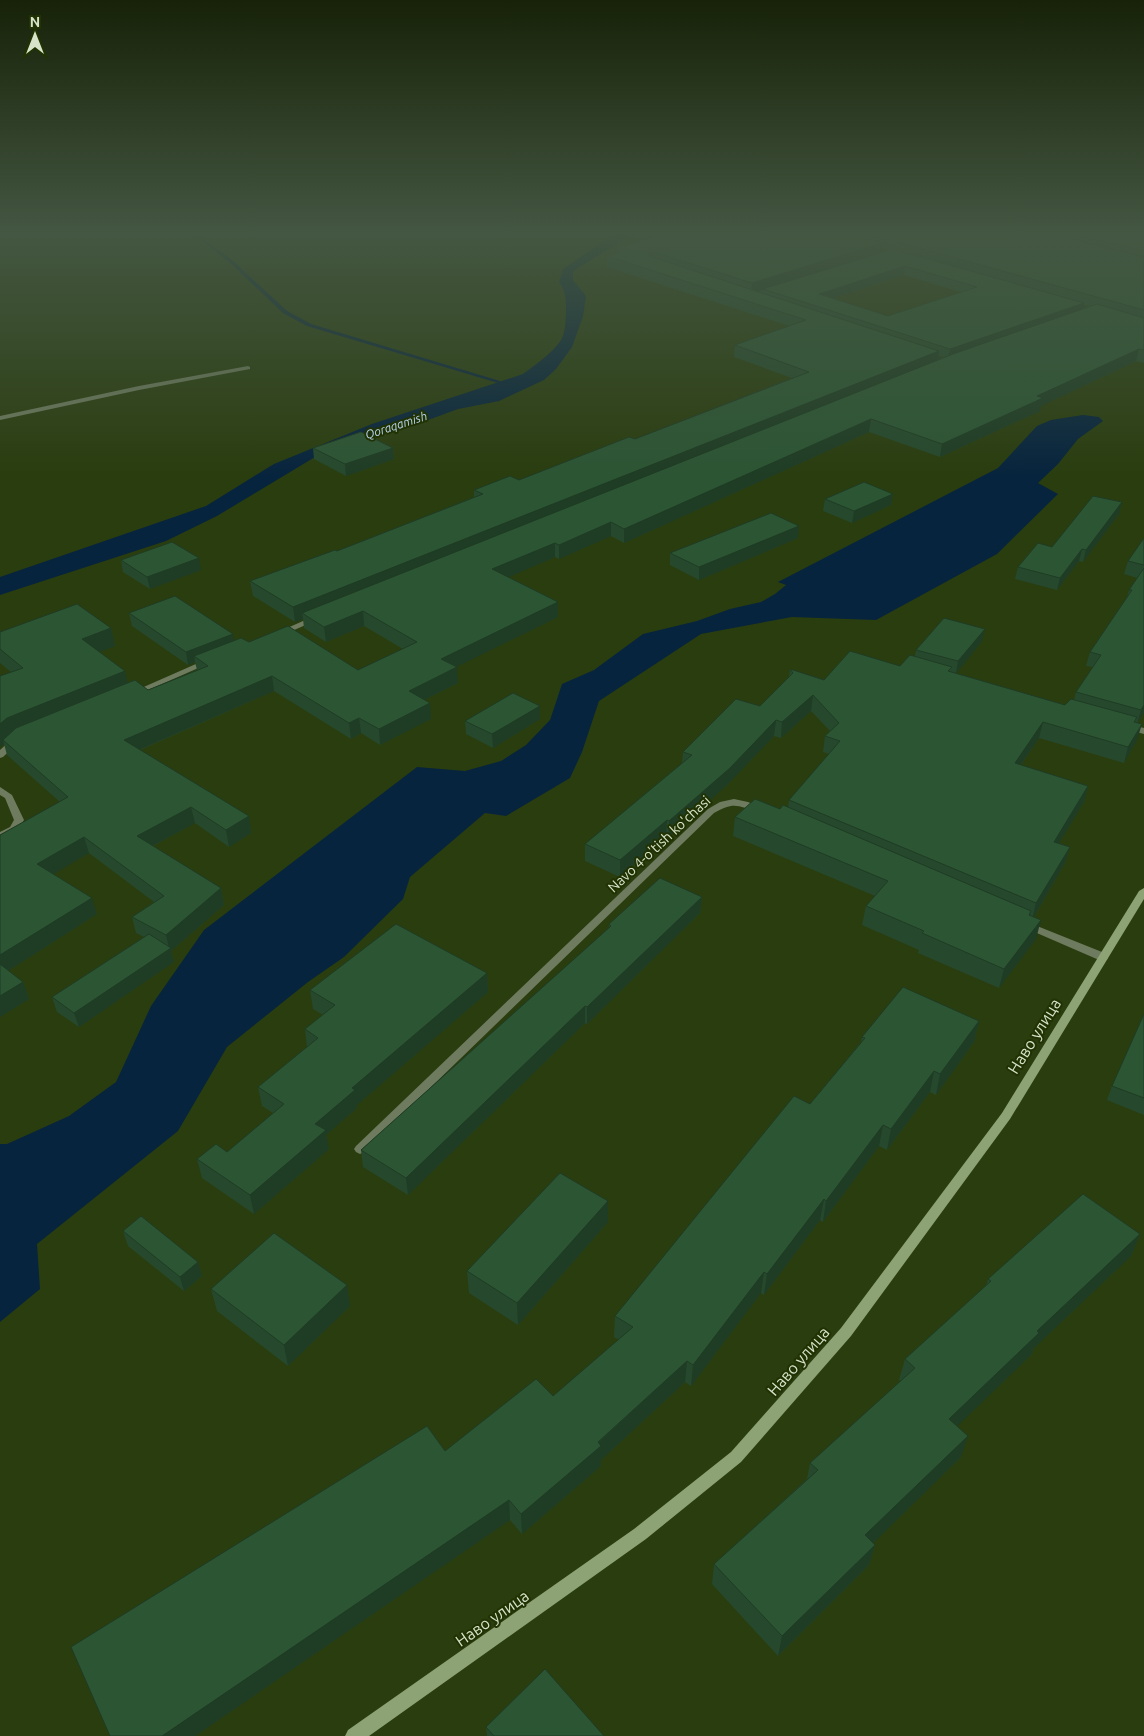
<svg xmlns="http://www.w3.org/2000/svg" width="1144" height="1736" font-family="Ubuntu,sans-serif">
<rect width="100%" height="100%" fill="#2a3d0f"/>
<g fill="#07243e">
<path d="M615 233H635C615 247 593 257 573 272V280L586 296 583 316 572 347 556 369 544 380 499 401 458 409 409 427 364 438 315 457 217 516 166 541 0 595V577L206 506 274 464 372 424 523 374C534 366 558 349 563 336 566 327 566 317 566 308 566 299 565 290 559 282L563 269Z"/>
<polygon points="1083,415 1099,417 1103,421 1078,439 1058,464 1038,483 1058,494 997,554 876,620 792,617 701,634 599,701 582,752 570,778 506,816 485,813 410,877 403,899 344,957 308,982 227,1047 178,1131 37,1244 40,1289 0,1322 0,1144 7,1144 69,1116 116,1082 151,1006 204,930 417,767 465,771 501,761 526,745 550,720 562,684 594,670 643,634 697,621 730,609 761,602 775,594 786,585 778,582 998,468 1037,426 1051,420"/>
</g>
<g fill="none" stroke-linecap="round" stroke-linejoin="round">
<polygon fill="#07243e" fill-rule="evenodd" points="191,233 195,233 231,259 287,311 311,324 513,385 508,386 307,326 283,313 228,261"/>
<polygon fill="#6e7b5f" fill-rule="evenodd" points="248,366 250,367 250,369 139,390 0,420 0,416 139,386"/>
<g fill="#6e7b5f" fill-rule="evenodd">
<polygon points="312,617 318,617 319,619 283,635 277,635 276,633"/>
<polygon points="205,660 211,660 212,662 137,695 134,696 130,693"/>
<polygon points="1128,724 1144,728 1144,734 1125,729 1124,727 1125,725"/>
<polygon points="16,737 19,738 20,740 19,742 3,757 0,758 0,750 13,738"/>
<polygon points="0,787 12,795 24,820 17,831 0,839 0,832 10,827 14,820 5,798 0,795"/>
<path d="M734 799 748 802 764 809 759 812C738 806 734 801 714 813L364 1152 360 1154 356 1152 354 1149 356 1146 708 809 720 802Z"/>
<polygon points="1027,922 1107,954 1108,957 1107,960 1099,960 1023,927 1022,925"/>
</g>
<polygon fill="#8da275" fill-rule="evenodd" points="1144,888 1144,899 1010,1119 851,1336 741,1462 646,1539 369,1736 345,1736 348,1730 634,1529 731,1452 841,1328 1002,1113 1139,891"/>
</g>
<g fill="#26492d" fill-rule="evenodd">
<path d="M669 233H1144V363L1136 361 1041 406 1040 411 940 457 869 432 624 543 611 536 559 559 555 557 508 577 558 602V617L456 667 458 683 424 700 431 719 380 745 361 733 351 739 274 691 140 750 249 816 251 833 229 847 195 823 153 846 221 888 224 905 171 951 174 962 79 1027 57 1012 52 997 144 937 136 933 132 917 154 902 89 853 53 874 97 914 8 971 23 982 29 999 0 1017V835L60 802 7 755 4 744 0 747 11 672 0 663V632L111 628 115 646 99 652 128 683 148 690 197 670 195 662 188 665 132 626 129 613 234 641 249 642 358 670 403 649 364 626 326 642 304 628 303 619 295 622 253 596 250 581 337 551 474 497V490L519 480 635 439 792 378 734 357 735 345 789 326 607 267V256L619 252V247ZM881 248 889 250 881 253ZM904 275 961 292 888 316 833 298ZM1083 305 1088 306 1083 308ZM939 356 943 357 938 359Z"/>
<polygon points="313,448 393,448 394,459 346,476 314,459"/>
<polygon points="893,494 891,505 852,523 823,511 825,499"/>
<polygon points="1122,502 1119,514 1083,562 1079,561 1057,590 1015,579 1018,567 1052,547"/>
<polygon points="798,538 699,580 670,565 670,553"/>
<polygon points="1144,538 1144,712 1138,723 1137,740 1124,763 1039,738 1021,765 1088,786 1084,802 1059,843 1070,847 1065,863 1034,917 1036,939 999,988 918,953 919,950 862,925 866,906 875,896 733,836 735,817 788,808 789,800 829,754 823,752 825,736 830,731 811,711 781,738 774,736 728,784 668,838 666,837 620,877 585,861 585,844 682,763 683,752 760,706 789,677 790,669 824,680 900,666 915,656 916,650 982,641 956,673 1065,705 1074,700 1076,692 1093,667 1086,666 1090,652 1127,597 1129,590 1137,578 1124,574 1128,561"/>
<polygon points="121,560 201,570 150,589 123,572"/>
<polygon points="540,719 493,748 466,734 465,721"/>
<polygon points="702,897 700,913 587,1024 585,1023 408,1195 363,1167 361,1150 609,928 609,924"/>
<polygon points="487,973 488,992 357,1105 357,1108 326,1135 329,1149 254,1214 202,1178 197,1159 227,1152 273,1113 262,1106 258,1087 307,1047 305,1029 323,1015 313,1009 310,990"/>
<polygon points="1144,1014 1144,1115 1107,1100 1112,1086"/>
<polygon points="979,1021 974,1042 936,1095 930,1092 887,1150 879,1146 823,1222 820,1220 764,1295 761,1293 691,1386 685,1382 601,1460 601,1466 522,1534 510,1520 195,1736 110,1736 445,1451 553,1396 619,1340 614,1337 615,1316 810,1104 861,1042 862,1037"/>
<polygon points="608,1201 608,1222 518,1325 469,1293 467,1271"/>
<polygon points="123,1231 198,1262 202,1276 184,1291 128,1246"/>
<polygon points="1140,1234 1131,1256 1033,1349 1032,1354 957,1426 961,1457 873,1543 875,1545 869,1565 778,1656 712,1584 714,1564 807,1479 810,1463 901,1381 899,1380 905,1359 986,1286 988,1279"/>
<polygon points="211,1289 350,1306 288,1366 217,1311"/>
<polygon points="486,1727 604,1736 487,1736"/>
</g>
<g fill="#1f3c24">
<polygon points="724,233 755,233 715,248 716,237 717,235"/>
<polygon points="882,243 881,254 763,289 763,290 751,294 752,283"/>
<polygon points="649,252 654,252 654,262 649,263"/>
<polygon points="905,266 904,275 818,303 819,294"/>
<polygon points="1084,303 1082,312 948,359 950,349"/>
<polygon points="1139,349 1136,361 1041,406 1040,411 940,457 942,444 1037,396"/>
<polygon points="939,351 938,363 302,613 303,619 295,622 293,607"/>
<polygon points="871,419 869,432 624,543 624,529"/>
<polygon points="393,448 394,459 346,476 345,464"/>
<polygon points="893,494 891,505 852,523 854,511"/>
<polygon points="1122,502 1119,514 1083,562 1086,550"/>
<polygon points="611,522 611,536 559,559 559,545"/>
<polygon points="799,526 798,538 699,580 699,567"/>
<polygon points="555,543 555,557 493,584 492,569"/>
<polygon points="1082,549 1079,561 1057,590 1060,578"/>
<polygon points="199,558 201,570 150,589 147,577"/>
<polygon points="558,602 558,617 442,674 441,659"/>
<polygon points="363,611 364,626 326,642 324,627"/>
<polygon points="111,628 115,646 86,657 82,639"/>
<polygon points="985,629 982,641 956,674 958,661"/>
<polygon points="233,634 235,647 194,656 195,662 188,665 186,652"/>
<polygon points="457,667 458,683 410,707 409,691"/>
<polygon points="125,671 129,689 3,740 4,744 0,747 0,724 7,718"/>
<polygon points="272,676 274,691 127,755 124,740"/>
<polygon points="813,695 811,711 781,738 782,722"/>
<polygon points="430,703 431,719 380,745 379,729"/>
<polygon points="1144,705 1144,712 1137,724 1141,710"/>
<polygon points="540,706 540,719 493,748 492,734"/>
<polygon points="359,718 361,733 351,739 349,723"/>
<polygon points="776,720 774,736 728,784 668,838 669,821"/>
<polygon points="1043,722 1039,738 1011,779 1015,763"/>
<polygon points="1142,724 1137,740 1124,763 1128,747"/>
<polygon points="1088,786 1084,802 1050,858 1054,842"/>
<polygon points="191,807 195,823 141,852 137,836"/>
<polygon points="249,816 251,833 229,847 226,830"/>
<polygon points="667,820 666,837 620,877 620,860"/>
<polygon points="84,837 89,853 42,881 37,864"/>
<polygon points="1070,847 1065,863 1032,920 1036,903"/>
<polygon points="221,888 224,905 171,951 174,962 79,1027 74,1013 169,948 166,935"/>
<polygon points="702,897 700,913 587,1024 587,1007"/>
<polygon points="92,898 97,914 0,976 0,955"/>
<polygon points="1041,920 1036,939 999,988 1004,969"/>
<polygon points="487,973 488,992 357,1105 357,1108 326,1135 329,1149 254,1214 250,1195 315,1124 352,1088"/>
<polygon points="23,982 29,999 0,1017 0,996"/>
<polygon points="585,1006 585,1023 408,1195 406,1178"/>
<polygon points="979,1021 974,1042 936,1095 940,1074"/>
<polygon points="934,1071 930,1092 887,1150 891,1129"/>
<polygon points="883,1125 879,1146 823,1222 826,1201"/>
<polygon points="824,1199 820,1220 764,1295 767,1274"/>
<polygon points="608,1201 608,1222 518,1325 517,1303"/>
<polygon points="1140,1234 1131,1256 1033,1349 1032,1354 943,1440 949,1419 1037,1331"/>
<polygon points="198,1262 202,1276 184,1291 180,1277"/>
<polygon points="764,1272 761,1293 691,1386 693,1365"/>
<polygon points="347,1285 350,1306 288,1366 284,1345"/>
<polygon points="687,1361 685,1382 601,1460 601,1466 522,1534 521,1514"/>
<polygon points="968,1436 961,1457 860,1556 865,1535"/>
<polygon points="509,1500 510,1520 195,1736 162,1736"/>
<polygon points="875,1545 869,1565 778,1656 782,1636"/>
</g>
<g fill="#2c5534" stroke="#1f3c24" fill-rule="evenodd">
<polygon points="669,233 724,233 717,235 716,237 722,239 742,233 845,233 882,243 752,283 654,252 649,252 649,256 939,351 293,607 250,581 335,550 337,551 483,494 474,490 510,476 519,480 629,437 635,439 809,372 735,345 806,320 607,256 627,250 619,247"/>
<polygon points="865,233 1048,233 1144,257 1144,310"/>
<polygon points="1069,233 1144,233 1144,251"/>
<path d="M893 249 1084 303 950 349 763 289ZM905 266 977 287 888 316 819 294Z"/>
<polygon points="1097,304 1144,318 1144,350 1139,349 1037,396 1043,398 942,444 871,419 624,529 611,522 559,545 555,543 492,569 558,602 441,659 457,667 409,691 430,703 379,729 359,718 349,723 272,676 124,740 249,816 226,830 191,807 137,836 221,888 166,935 132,917 164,896 84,837 37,864 92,898 0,955 0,835 68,797 3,740 16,728 135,680 148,690 208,666 194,656 241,638 249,642 288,626 358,670 417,642 363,611 324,627 302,613 953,354"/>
<polygon points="361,432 393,448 345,464 313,448"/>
<polygon points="864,482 893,494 854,511 825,499"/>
<polygon points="1093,496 1122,502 1086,550 1082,549 1060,578 1018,567 1038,543 1052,547"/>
<polygon points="771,513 799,526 699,567 670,553"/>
<polygon points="1144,538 1144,565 1128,561"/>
<polygon points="172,542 199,558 147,577 121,560"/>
<polygon points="1144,568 1144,705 1141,710 1076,692 1101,655 1090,652 1132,590 1129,590"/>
<polygon points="175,596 233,634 186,652 129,613"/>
<polygon points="77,604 111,628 82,639 125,671 7,718 0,724 0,676 23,668 0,649 0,632"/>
<polygon points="944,618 985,629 958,661 916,650"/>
<polygon points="850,651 900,666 910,655 952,667 948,671 1065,705 1071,699 1137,717 1134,722 1142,724 1128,747 1043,722 1015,763 1088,786 1054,842 1070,847 1036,903 789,800 840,741 825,736 839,723 813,695 782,722 776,720 730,768 669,821 667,820 620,860 585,844 692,755 683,752 736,699 760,706 793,673 790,669 824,680"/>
<polygon points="513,693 540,706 492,734 465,721"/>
<polygon points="755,799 780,809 783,805 1031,911 1029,915 1041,920 1004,969 922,933 924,931 866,906 888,881 735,817"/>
<polygon points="660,878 702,897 587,1007 585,1006 406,1178 361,1150 611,926 609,924"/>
<polygon points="396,924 487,973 352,1088 355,1090 315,1124 326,1130 250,1195 197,1159 216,1144 227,1152 284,1104 258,1087 318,1038 305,1029 335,1005 310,990"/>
<polygon points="149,934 171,948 74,1013 52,997"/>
<polygon points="0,964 23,982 0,996"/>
<polygon points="903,987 979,1021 940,1074 934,1071 891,1129 883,1125 826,1201 824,1199 767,1274 764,1272 693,1365 687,1361 598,1442 601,1446 521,1514 509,1500 162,1736 110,1736 71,1647 427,1426 445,1451 536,1379 553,1396 633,1327 615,1316 794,1096 810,1104 865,1038 862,1037"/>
<polygon points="1144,1014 1144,1098 1112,1086"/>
<polygon points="560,1173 608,1201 517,1303 467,1271"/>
<polygon points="1083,1194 1140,1234 1037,1331 1039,1333 949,1419 968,1436 865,1535 875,1545 782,1636 714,1564 818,1470 810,1463 915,1368 905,1359 991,1281 988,1279"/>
<polygon points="141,1216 198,1262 180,1277 123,1231"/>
<polygon points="274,1233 347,1285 284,1345 211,1289"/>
<polygon points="545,1669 604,1736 494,1736 486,1727"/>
</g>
<linearGradient id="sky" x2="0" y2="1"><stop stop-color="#172208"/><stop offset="0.49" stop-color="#445742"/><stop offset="1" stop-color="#445742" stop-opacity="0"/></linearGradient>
<rect width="1144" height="476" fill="url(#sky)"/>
<g text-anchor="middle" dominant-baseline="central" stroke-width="4" stroke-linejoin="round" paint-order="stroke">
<g font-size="12" font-style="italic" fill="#bad8f5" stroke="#213203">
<text transform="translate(396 425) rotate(-18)">Qoraqamish</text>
</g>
<g font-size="14" fill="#d7e4ca" stroke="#213203">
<text transform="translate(659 844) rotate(-43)">Navo 4-o'tish ko'chasi</text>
</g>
<g font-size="16" fill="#d7e4ca" stroke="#213203">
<text transform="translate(1034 1036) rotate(-58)">Наво улица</text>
<text transform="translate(798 1361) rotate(-49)">Наво улица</text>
<text transform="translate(492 1618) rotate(-35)">Наво улица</text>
</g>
</g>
<g transform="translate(35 35)" stroke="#213203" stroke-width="4" paint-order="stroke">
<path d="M0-4L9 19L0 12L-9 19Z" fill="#d7e4ca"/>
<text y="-8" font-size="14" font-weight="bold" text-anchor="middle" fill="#d7e4ca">N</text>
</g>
</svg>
